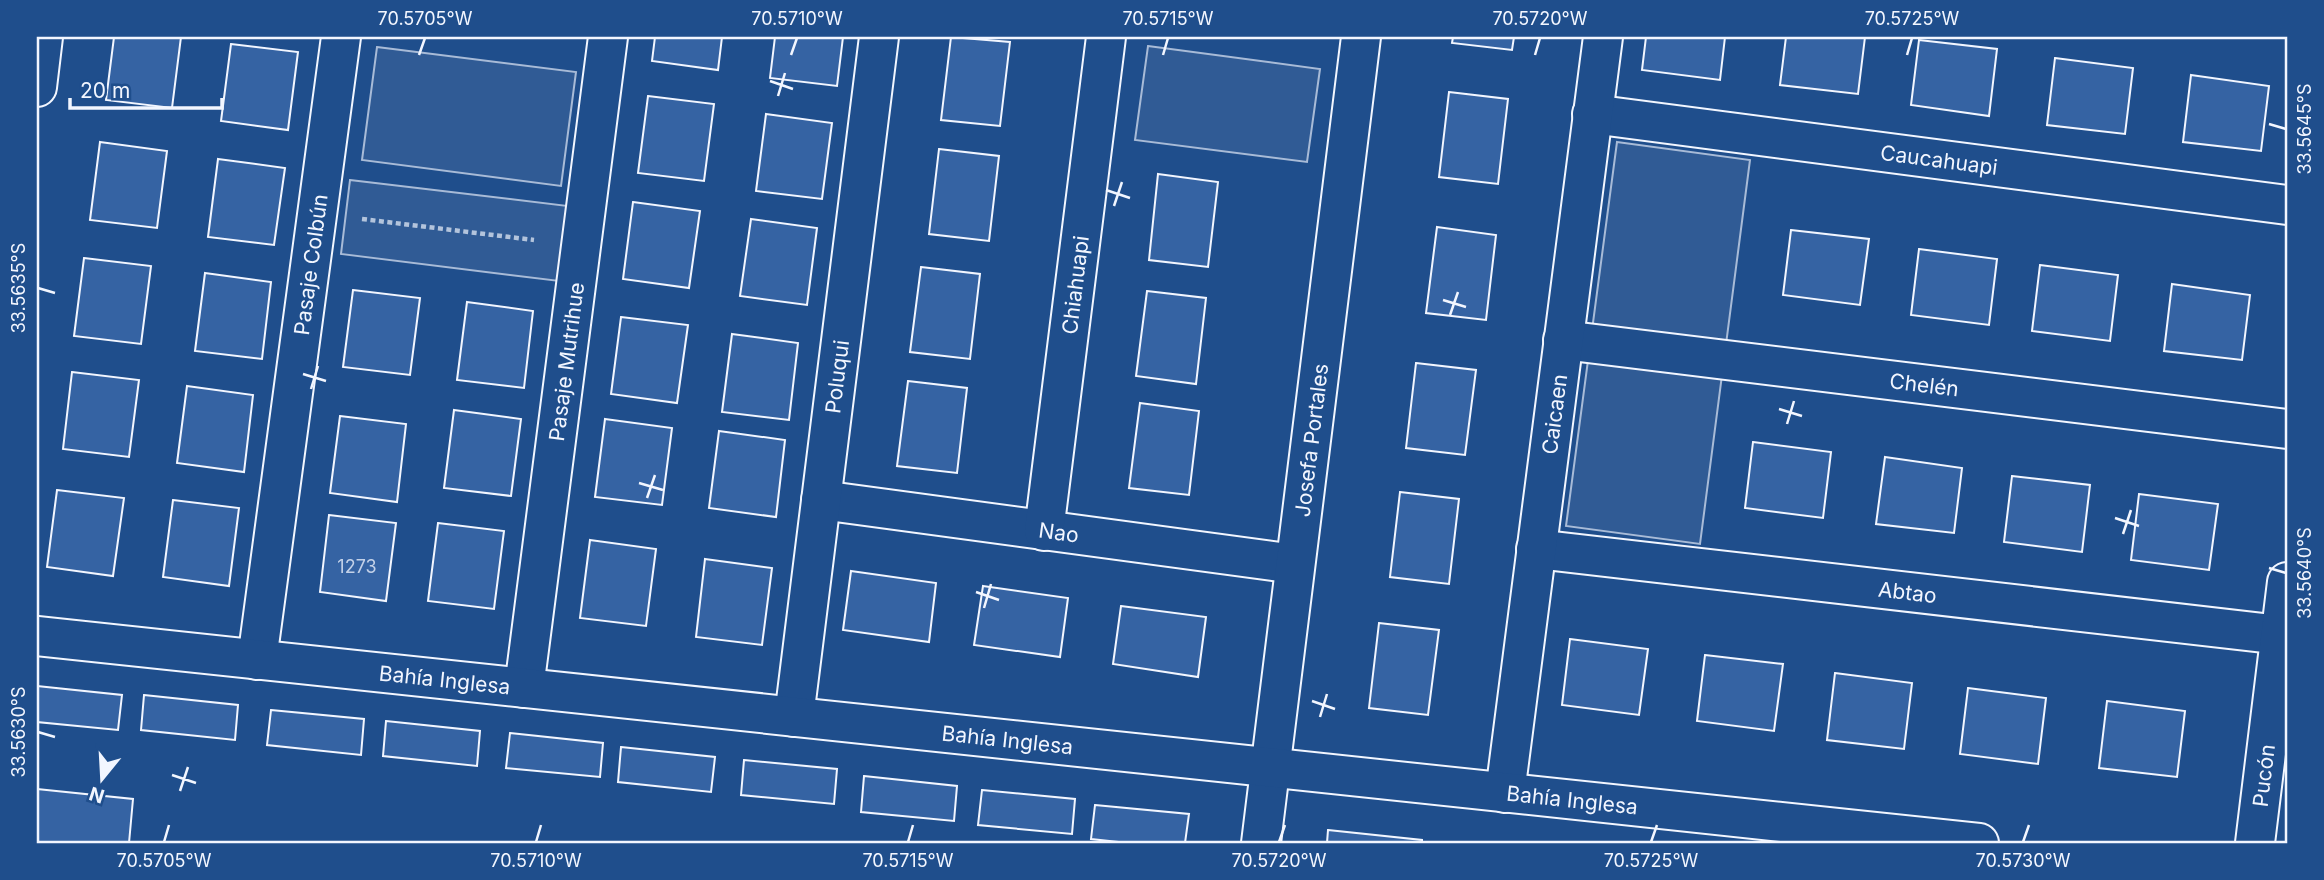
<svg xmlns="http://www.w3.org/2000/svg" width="2324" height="880" font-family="Inter,sans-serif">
<rect width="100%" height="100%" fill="#1f4e8c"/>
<g fill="#305b95" stroke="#a8bbd7" stroke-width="2">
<polygon points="1148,46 1320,69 1307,162 1135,140"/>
<polygon points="377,47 576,72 561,186 362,160"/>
<polygon points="1617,142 1750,160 1700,544 1566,526"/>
<polygon points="350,180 568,206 559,281 341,254"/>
</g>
<g fill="#3563a3" stroke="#f2f6ff" stroke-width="2">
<polygon points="114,37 181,37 172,108 106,100"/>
<polygon points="655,37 722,37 718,70 652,61"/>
<polygon points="775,37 843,37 837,86 770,78"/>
<polygon points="951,37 1010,42 1000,126 941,120"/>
<polygon points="1453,37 1514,37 1512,50 1452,43"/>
<polygon points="1646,37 1725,37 1720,80 1642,70"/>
<polygon points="1786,37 1865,37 1858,94 1780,85"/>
<polygon points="1919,40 1997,49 1989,116 1911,105"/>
<polygon points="231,44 298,52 288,130 221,121"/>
<polygon points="2055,58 2133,68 2125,134 2047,125"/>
<polygon points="2191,75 2269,86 2261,151 2183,142"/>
<polygon points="1449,92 1508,99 1498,184 1439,177"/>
<polygon points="648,96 714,104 704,181 638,173"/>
<polygon points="766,114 832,123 822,199 756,191"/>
<polygon points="100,142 167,151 157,228 90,220"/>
<polygon points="939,149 999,156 989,241 929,234"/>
<polygon points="218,159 285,168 274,245 208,237"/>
<polygon points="1158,174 1218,182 1208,267 1149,260"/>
<polygon points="633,202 700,211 689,288 623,279"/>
<polygon points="751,219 817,228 807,305 740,296"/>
<polygon points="1437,227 1496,235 1486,320 1426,313"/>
<polygon points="1791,230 1869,239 1860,305 1783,295"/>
<polygon points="1919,249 1997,259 1989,325 1911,315"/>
<polygon points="84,258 151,266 141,344 74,336"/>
<polygon points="2040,265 2118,275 2110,341 2032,331"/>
<polygon points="921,267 980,274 970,359 910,352"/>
<polygon points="205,273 271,282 262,359 195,351"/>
<polygon points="2172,284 2250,295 2242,360 2164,351"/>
<polygon points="353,290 420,298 410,375 343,367"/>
<polygon points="1147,291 1206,298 1196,384 1136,376"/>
<polygon points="467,302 533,311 524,388 457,380"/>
<polygon points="621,317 688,325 677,403 611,394"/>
<polygon points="732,334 798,343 789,420 722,412"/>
<polygon points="1416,363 1476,370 1465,455 1406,448"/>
<polygon points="72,372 139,380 129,457 63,449"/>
<polygon points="908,381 967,388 957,473 897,466"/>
<polygon points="187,386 253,395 244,472 177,463"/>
<polygon points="1140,403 1199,411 1189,495 1129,488"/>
<polygon points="454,410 521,419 511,496 444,488"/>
<polygon points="340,416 406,424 397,502 330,493"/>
<polygon points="605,419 672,428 662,505 595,497"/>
<polygon points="719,431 785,440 776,517 709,508"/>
<polygon points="1753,442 1831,452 1823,518 1745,508"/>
<polygon points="1885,457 1962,468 1954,533 1876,524"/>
<polygon points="2012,476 2090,485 2082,552 2004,542"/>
<polygon points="57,490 124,498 113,576 47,567"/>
<polygon points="1400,492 1459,499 1449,584 1390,577"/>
<polygon points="2139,494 2218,504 2209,570 2131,560"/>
<polygon points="173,500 239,508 229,586 163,577"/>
<polygon points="329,515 396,523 386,601 320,592"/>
<polygon points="438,523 504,531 494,609 428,601"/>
<polygon points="590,540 656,549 646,626 580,618"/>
<polygon points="705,559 772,568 762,645 696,637"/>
<polygon points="851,571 936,583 929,642 843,630"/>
<polygon points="983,586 1068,598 1060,657 974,645"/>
<polygon points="1121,606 1206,617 1198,677 1113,664"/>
<polygon points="1379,623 1439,630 1428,715 1369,708"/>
<polygon points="1570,639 1648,649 1639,715 1562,705"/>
<polygon points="1705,655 1783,664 1774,731 1697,721"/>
<polygon points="1835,673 1912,683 1904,749 1827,740"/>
<polygon points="37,686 122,695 118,730 37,722"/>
<polygon points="1968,688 2046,698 2038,764 1960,754"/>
<polygon points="144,695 238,705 235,740 141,730"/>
<polygon points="2107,701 2185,711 2177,777 2099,768"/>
<polygon points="271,710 364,719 361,755 267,745"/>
<polygon points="386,721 480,731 477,766 383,756"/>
<polygon points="510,733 603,743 600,777 506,768"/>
<polygon points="621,747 715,757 711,792 618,782"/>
<polygon points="744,760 837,769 834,804 741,795"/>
<polygon points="864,776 957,786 954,821 861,812"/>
<polygon points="37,789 133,799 129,843 37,843"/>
<polygon points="982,790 1075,799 1072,834 978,825"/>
<polygon points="1095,805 1189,814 1185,843 1128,843 1091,839"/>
<polygon points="1328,830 1422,840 1422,843 1327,843"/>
</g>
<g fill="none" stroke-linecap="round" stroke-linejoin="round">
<g stroke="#f2f6ff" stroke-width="42">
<g id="street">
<polyline points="37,87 43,37"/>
<path id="s1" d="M1592 114 2287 205"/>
<path id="s2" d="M1563 340 2287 429"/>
<path id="s3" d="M821 500 1295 564"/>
<path id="s4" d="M1044 531 1106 37"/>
<path id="s5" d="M1536 549 2281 635"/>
<path id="s6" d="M257 660 341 37"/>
<path id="s7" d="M524 688 608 37"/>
<path id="s8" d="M794 717 879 37"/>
<path id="s9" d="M1505 793 1603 37"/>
<path id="s10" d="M1261 843 1361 37"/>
<path id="s11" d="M2255 843 2287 582"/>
</g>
</g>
<g stroke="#f2f6ff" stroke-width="42">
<g id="secondary">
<path id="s12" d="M37 636 1979 843"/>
</g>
</g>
<polyline stroke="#b3c4dc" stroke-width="4.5" stroke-dasharray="5 3.5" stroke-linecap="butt" points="362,219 534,240"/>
<use href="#street" stroke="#1f4e8c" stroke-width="38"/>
<use href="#secondary" stroke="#1f4e8c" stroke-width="38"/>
</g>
<path fill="none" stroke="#f2f6ff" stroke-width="2.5" d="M419 55 425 38M791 55 797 38M1163 55 1168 38M1535 55 1540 38M1907 55 1912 38M770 81 793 89M778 96 785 73M2269 124 2286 129M1106 190 1130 198M1114 206 1122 182M38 288 55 293M1443 300 1466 307M1450 315 1458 292M303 374 326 381M311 389 318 366M1779 409 1802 416M1787 424 1794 401M639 483 663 490M647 498 655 475M2115 518 2139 526M2123 534 2131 510M2269 568 2286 573M976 592 999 600M984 608 991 584M1312 701 1335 709M1320 717 1327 694M38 732 55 737M172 775 196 783M180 791 188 767M164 842 169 825M536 842 541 825M908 842 913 825M1279 842 1285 825M1651 842 1657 825M2023 842 2029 825"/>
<g text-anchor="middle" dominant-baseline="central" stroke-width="5" stroke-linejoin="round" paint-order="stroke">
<g font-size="18" fill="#c3d1e8">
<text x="357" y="566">1273</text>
</g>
<g font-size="21" fill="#f2f6ff" stroke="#1f4e8c">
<text stroke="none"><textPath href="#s1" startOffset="350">Caucahuapi</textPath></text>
<text stroke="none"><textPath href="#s6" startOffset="399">Pasaje Colbún</textPath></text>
<text stroke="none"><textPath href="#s4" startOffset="248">Chiahuapi</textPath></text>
<text stroke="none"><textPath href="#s7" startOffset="329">Pasaje Mutrihue</textPath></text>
<text stroke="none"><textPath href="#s8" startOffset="343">Poluqui</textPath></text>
<text stroke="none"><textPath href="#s2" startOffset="364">Chelén</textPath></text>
<text stroke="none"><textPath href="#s9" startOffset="382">Caicaen</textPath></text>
<text stroke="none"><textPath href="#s10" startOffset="406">Josefa Portales</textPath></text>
<text stroke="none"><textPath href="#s3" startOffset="240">Nao</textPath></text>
<text stroke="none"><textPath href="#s5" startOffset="374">Abtao</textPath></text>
<text stroke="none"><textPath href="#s12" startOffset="410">Bahía Inglesa</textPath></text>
<text stroke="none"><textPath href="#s12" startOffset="976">Bahía Inglesa</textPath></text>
<text stroke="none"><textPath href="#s11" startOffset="68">Pucón</textPath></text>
<text stroke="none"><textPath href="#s12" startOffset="1544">Bahía Inglesa</textPath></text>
</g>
</g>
<rect width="2324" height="880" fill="none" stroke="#1f4e8c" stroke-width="77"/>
<g transform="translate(102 779) rotate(198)" stroke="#1f4e8c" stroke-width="5" paint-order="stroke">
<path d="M0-5L12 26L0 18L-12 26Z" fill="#f2f6ff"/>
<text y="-10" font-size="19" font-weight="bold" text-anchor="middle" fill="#f2f6ff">N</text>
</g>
<path d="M70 98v10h152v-10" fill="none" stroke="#f2f6ff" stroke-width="3.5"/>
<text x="80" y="98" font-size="21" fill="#f2f6ff" stroke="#1f4e8c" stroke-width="5" paint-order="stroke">20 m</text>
<rect x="38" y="38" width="2248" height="804" fill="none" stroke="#f2f6ff" stroke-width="2.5"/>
<g font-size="18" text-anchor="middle" fill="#f2f6ff">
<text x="425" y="25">70.5705°W</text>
<text x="797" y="25">70.5710°W</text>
<text x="1168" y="25">70.5715°W</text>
<text x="1540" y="25">70.5720°W</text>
<text x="1912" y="25">70.5725°W</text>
<text transform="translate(2305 129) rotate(-90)" y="6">33.5645°S</text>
<text transform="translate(19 288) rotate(-90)" y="6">33.5635°S</text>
<text transform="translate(2305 573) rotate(-90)" y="6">33.5640°S</text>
<text transform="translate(19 732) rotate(-90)" y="6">33.5630°S</text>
<text x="164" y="867">70.5705°W</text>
<text x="536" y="867">70.5710°W</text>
<text x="908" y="867">70.5715°W</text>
<text x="1279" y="867">70.5720°W</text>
<text x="1651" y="867">70.5725°W</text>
<text x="2023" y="867">70.5730°W</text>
</g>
</svg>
